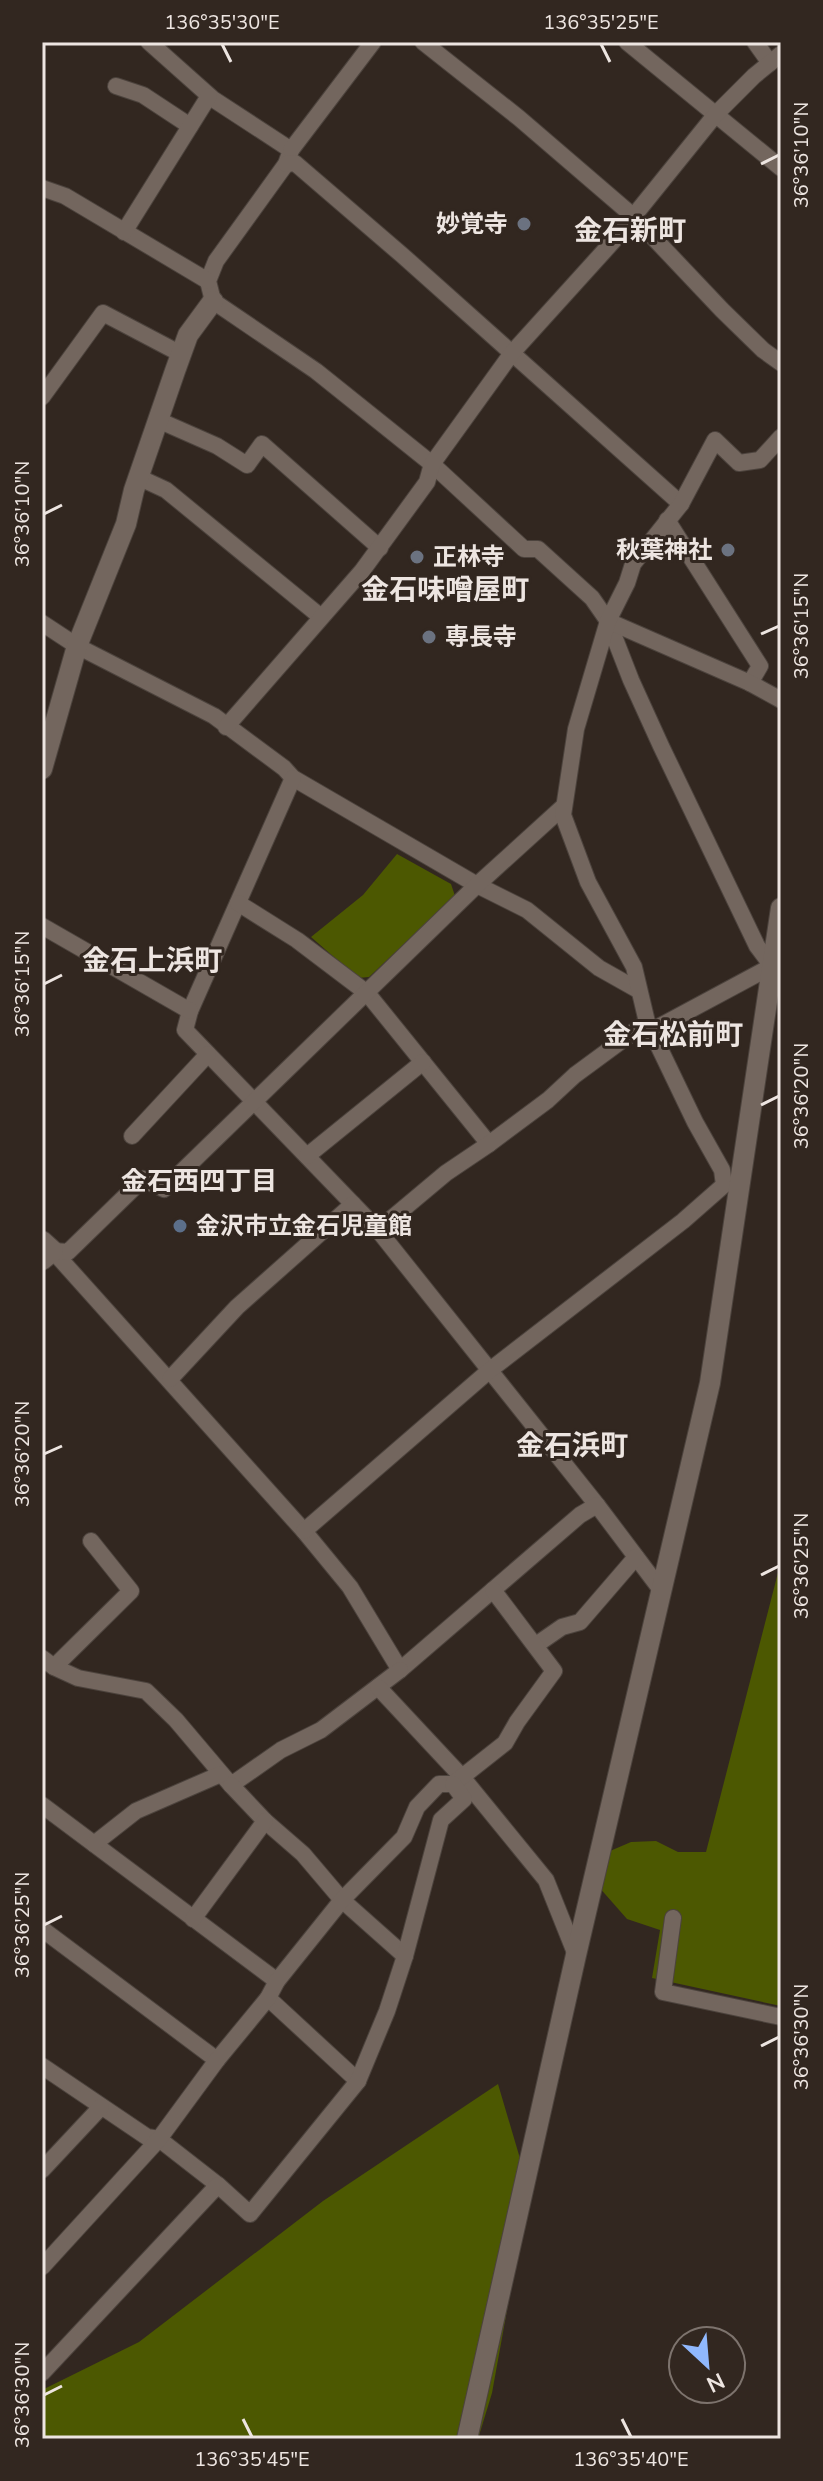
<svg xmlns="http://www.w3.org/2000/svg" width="823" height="2481" font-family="'Nunito Sans','Noto Sans JP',sans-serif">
<rect width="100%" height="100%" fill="#322720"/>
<g fill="#4c5801">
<polygon points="397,854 451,884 455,896 369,977 358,978 311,937 363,895"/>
<polygon points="781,1561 781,2006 652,1978 660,1930 627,1919 598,1886 603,1854 631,1842 656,1841 678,1852 706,1852"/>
<polygon points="498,2084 529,2189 492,2393 478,2439 42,2439 42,2390 139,2342 323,2201"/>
</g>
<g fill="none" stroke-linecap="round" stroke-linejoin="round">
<g stroke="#4c433d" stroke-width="18">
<g id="minor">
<polyline points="149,42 213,99 291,150 286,164 216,261 208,281 213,301 316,371 432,464 524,549 538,549 592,598 608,621 631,680 661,746 757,946 772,966 651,1031"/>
<polyline points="423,42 519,118 633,216 722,310 763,350 781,363"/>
<polyline points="627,42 781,168"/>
<polyline points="755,42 770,63"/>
<polyline points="116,86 143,95 190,126"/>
<polyline points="291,150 373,42"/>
<polyline points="286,164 295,163 402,255 681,504"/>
<polyline points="42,188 65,196 208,281"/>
<polyline points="124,232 209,96"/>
<polyline points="42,397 103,313 181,354"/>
<polyline points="158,420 217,446 247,465 262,444 380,548"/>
<polyline points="138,477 166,490 321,617"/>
<polyline points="667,520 760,666 750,683"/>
<polyline points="608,621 750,683 781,700"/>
<polyline points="42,623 77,646 214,716 284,768 293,778 477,885 527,910 599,968 638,990"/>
<polyline points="226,727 362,571 427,482 432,464 512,353 616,238 716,114 754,76 781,54"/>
<polyline points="293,778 190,1011 185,1030 378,1230 597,1505"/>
<polyline points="238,903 297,940 367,993 489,1144"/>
<polyline points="42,926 190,1011"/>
<polyline points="132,1136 208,1054"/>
<polyline points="307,1156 423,1062"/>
<polyline points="378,1230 446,1173 489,1144 548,1100 575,1075 647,1022"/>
<polyline points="53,1251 304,1531 350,1587 400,1670 580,1515 597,1505 661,1590"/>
<polyline points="53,1251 68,1252 143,1179 164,1189 477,885 564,806"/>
<polyline points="170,1379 237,1307 353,1204"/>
<polyline points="304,1531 490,1370 683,1221 724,1185 722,1170 695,1122 647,1022 634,967 588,882 563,815 576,729 608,621 627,583 633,564 681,504 715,440 739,463 760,460 781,437"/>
<polyline points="536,1645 562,1627 580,1622 636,1557"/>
<polyline points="42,1658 54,1667 78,1678 146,1691 176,1720 231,1785 281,1750 321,1730 400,1670"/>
<polyline points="54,1667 131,1591 91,1541"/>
<polyline points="378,1687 462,1777 546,1880 576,1955"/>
<polyline points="231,1785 265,1821 303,1854 342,1900 405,1956"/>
<polyline points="42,1805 277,1981"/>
<polyline points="94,1844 136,1811 221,1774"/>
<polyline points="673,1918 663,1992 781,2017"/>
<polyline points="193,1919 265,1821"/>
<polyline points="42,1929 217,2060"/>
<polyline points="268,1998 358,2081"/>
<polyline points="42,2066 147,2137 159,2139 218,2185"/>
<polyline points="42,2170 101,2107"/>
<polyline points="42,2267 159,2139 217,2060 268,1998 277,1981 342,1900 404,1837 417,1807 439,1784 453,1784 505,1743 517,1722 554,1671 493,1590"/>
<polyline points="42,2373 218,2185 250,2214 358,2081 387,2011 405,1956 441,1820 464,1799 453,1784"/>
</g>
</g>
<g stroke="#4c433d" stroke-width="22">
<g id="tertiary">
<polyline points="42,769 77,646 126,524 134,490 175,371 188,335 213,301"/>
<polyline points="42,1241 53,1251 42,1260"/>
<polyline points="467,2439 576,1955 710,1383 781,908"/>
</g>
</g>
<use href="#minor" stroke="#73665e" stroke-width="16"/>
<use href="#tertiary" stroke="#73665e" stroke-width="20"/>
</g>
<path fill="none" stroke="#ede5e1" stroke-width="3" d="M222 44 231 62M601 44 610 62M761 164 779 155M44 514 62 505M761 634 779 626M44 984 62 975M761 1105 779 1096M44 1454 62 1446M761 1575 779 1566M44 1925 62 1916M761 2046 779 2037M44 2395 62 2386M243 2419 252 2437M622 2419 631 2437"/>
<g fill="#6b7280" stroke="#322720" stroke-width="3">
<circle cx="524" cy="224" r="8"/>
<circle cx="728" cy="550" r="8"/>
<circle cx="417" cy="557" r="8"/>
<circle cx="429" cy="637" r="8"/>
</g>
<circle fill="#5c6f8a" stroke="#322720" stroke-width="3" cx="180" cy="1226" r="8"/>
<g text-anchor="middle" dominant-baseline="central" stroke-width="6" stroke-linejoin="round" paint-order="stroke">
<g font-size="24" font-weight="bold" fill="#ede5e1" stroke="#322720" text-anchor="start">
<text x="508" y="224" text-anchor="end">妙覚寺</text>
<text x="712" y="550" text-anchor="end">秋葉神社</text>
<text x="433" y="557">正林寺</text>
<text x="445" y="637">専長寺</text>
<text x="196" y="1226">金沢市立金石児童館</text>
</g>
<g font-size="26" font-weight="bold" fill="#ede5e1" stroke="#322720">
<text x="199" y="1181">金石西四丁目</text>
</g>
<g font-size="28" font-weight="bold" fill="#ede5e1" stroke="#322720">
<text x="630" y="231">金石新町</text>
<text x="445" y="590">金石味噌屋町</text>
<text x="152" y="961">金石上浜町</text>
<text x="673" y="1035">金石松前町</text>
<text x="572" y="1446">金石浜町</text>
</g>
</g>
<rect width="823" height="2481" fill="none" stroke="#322720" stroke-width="88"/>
<g transform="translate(707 2365) rotate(154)"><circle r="38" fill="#322720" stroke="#7d736d" stroke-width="2"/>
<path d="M0-6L14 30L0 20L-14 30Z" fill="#90b8fd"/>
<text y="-12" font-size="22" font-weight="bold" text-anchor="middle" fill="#ede5e1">N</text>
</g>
<rect x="44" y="44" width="735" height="2393" fill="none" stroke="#ede5e1" stroke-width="3"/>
<g font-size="20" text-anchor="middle" fill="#ede5e1">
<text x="222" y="29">136°35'30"E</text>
<text x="601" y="29">136°35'25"E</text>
<text transform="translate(801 155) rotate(-90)" y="7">36°36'10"N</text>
<text transform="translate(22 514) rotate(-90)" y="7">36°36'10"N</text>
<text transform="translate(801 626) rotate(-90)" y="7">36°36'15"N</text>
<text transform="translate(22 984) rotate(-90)" y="7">36°36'15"N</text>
<text transform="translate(801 1096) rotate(-90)" y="7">36°36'20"N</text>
<text transform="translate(22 1454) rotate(-90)" y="7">36°36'20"N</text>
<text transform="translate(801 1566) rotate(-90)" y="7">36°36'25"N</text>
<text transform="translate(22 1925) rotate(-90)" y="7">36°36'25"N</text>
<text transform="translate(801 2037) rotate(-90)" y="7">36°36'30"N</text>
<text transform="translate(22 2395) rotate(-90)" y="7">36°36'30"N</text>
<text x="252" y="2466">136°35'45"E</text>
<text x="631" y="2466">136°35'40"E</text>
</g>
</svg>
